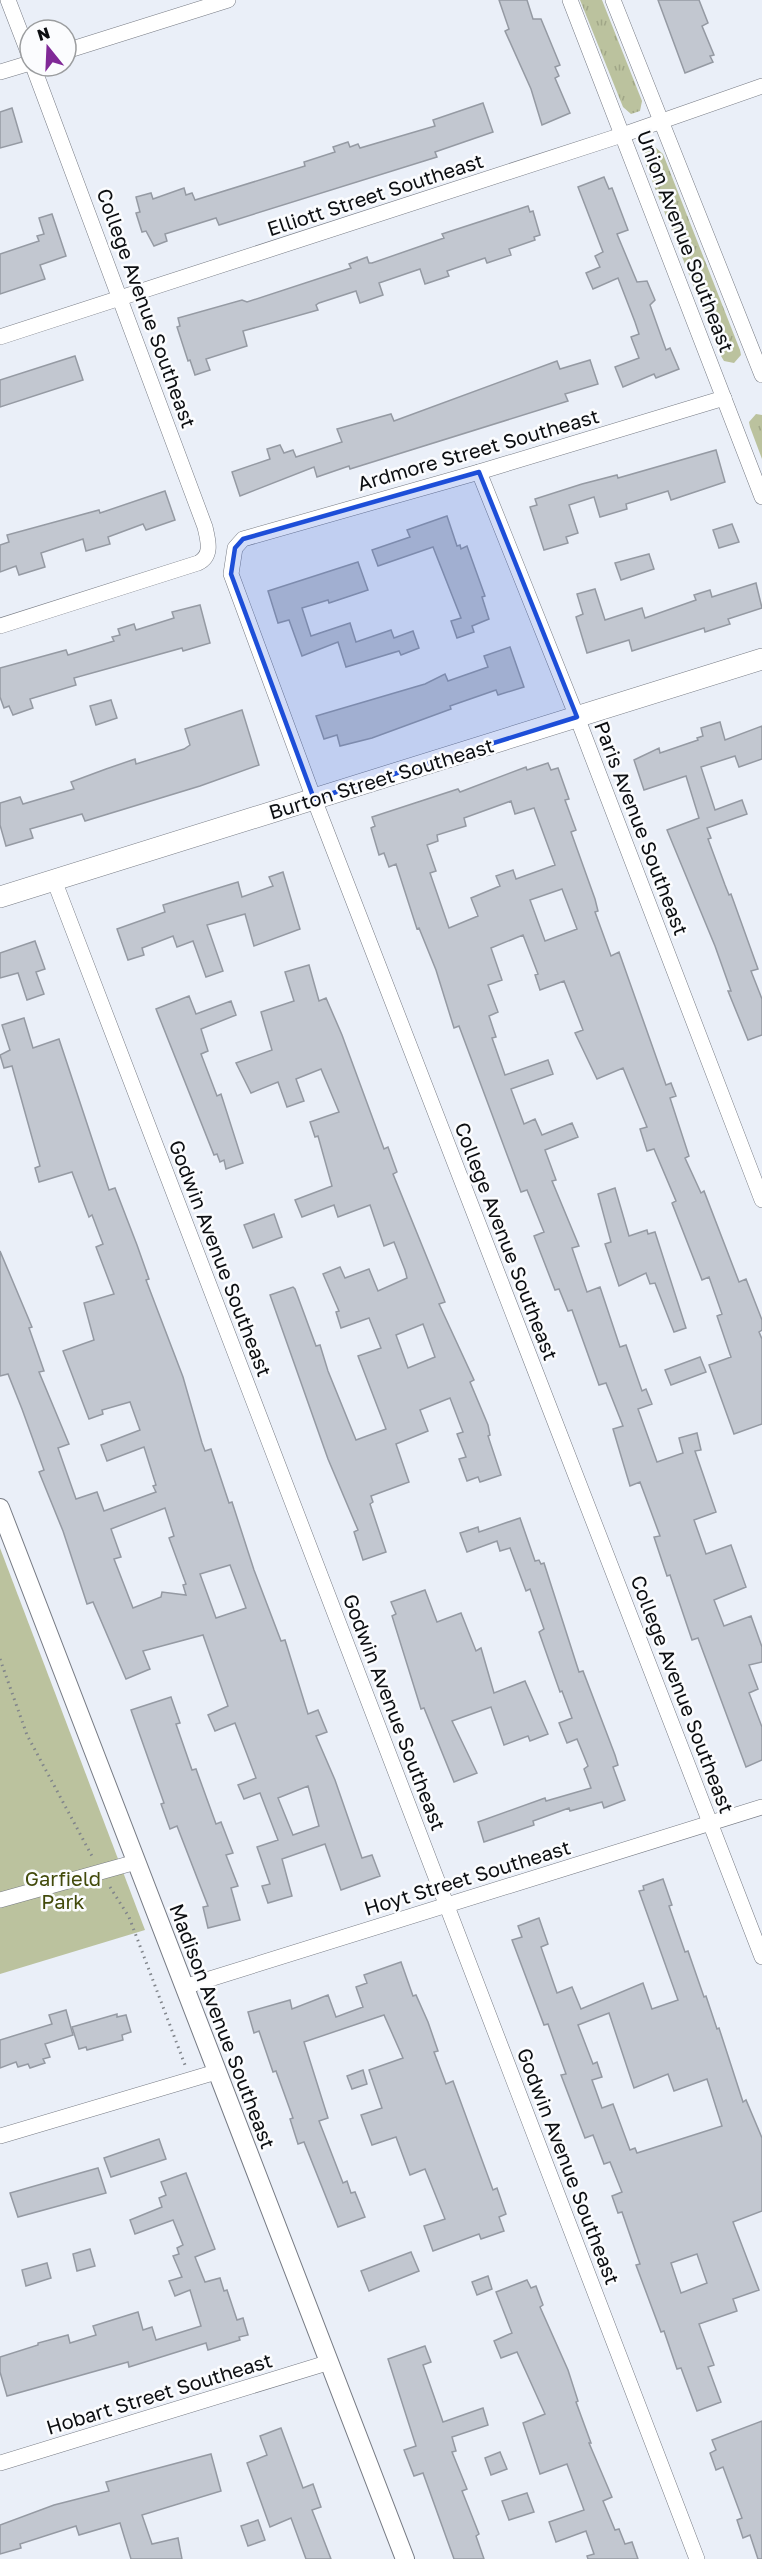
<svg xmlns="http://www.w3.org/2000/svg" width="762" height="2559" font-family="'Golos Text',sans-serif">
<defs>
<pattern id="grass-tufts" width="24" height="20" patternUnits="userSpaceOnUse" patternTransform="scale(1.5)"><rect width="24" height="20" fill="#bbc29e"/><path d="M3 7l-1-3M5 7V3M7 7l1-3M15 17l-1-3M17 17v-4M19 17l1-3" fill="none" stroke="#a0a687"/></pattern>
</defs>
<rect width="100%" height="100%" fill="#eaeff8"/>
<g fill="url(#grass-tufts)">
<polygon points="580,0 602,0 642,101 640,111 631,114 623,107"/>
<polygon points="650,147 655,147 663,154 740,350 741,355 734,363 724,361 721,356 644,160 643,155"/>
<polygon points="756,414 762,415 762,459 750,427 749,422"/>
</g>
<polygon fill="#bbc29e" points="0,1548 145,1930 0,1974"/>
<g fill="#c2c7d0" stroke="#959aa3" stroke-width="1.5" fill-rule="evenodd">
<polygon points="499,0 527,0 533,19 541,19 560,65 555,67 559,76 555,78 570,113 542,125 531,89 505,31 509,29"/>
<polygon points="658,0 699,0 708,23 702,26 714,55 710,56 713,62 685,73"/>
<polygon points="483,103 493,132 435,152 437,157 219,225 216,218 165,234 167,241 154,246 146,231 142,232 136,213 140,212 136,197 151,193 153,199 184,188 186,195 192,193 195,200 305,166 304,162 335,152 333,147 348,142 350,147 358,144 360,148 435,126 433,120"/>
<polygon points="12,108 22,142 0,148 0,112"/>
<polygon points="604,177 609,189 612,188 628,230 617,234 637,282 647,281 655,300 650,305 666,350 670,348 679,369 656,378 654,374 623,387 615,367 639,358 631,337 639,334 635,322 618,278 593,289 586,273 600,267 595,256 603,252 578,187"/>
<polygon points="528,206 530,212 533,211 540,235 534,237 535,240 509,249 511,255 487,263 485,258 447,271 449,276 425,284 420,269 379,283 383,295 360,303 356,291 319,303 316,305 318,310 243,331 247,346 206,359 210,370 195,375 190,360 188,361 177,327 180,326 178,318 242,300 247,302 351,268 349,264 367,257 369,263 372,263 444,238 442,234"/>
<polygon points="52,214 66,256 40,265 45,279 0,294 0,254 39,241 37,236 44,234 39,218"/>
<polygon points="75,356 83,380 0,407 0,380"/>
<polygon points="590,360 598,384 565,394 568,401 350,469 349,466 317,477 314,467 240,496 232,472 270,459 267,449 280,445 284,453 293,450 296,457 342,442 337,429 391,414 394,421 557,361 560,369"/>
<polygon points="716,450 725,482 671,500 668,491 626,504 627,509 600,517 594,497 569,505 578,533 566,537 568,543 544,550 530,507 537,505 535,499 582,484 617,475 618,478"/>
<polygon points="165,491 175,520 146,530 143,524 108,537 110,544 86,551 83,539 41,553 45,567 19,575 16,566 0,572 0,545 9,542 7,535 99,510 100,513"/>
<polygon points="447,516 457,546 460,545 461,549 467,546 485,596 482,597 489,619 472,626 474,632 457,638 451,621 461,618 433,547 378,566 372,550 410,537 407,530"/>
<polygon points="732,524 739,542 719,548 713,530"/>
<polygon points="649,554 654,569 621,580 615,563"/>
<polygon points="358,562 368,590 329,603 328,600 302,608 311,636 350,623 356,642 391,630 394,638 413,631 419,648 401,655 399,651 346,667 338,642 302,656 289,620 278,623 268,591"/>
<polygon points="756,583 762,608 728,619 730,624 705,632 704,628 632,651 629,640 587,653 576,617 583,614 577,594 595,589 605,620 642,608 645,618 696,600 694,595 710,590 712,597"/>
<polygon points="200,605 210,643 183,651 182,648 74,678 76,685 30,699 33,708 13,715 9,706 4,708 0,697 0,668 66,650 68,655 114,641 112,637 120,635 118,629 134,624 136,630 174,618 172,612"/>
<polygon points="510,647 524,687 498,695 496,690 450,706 451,709 372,738 340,746 337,735 324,739 316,716 425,684 445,674 448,681 488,667 484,656"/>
<polygon points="111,700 117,718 96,725 90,706"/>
<polygon points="242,710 259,765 200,786 85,821 82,814 30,829 33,838 6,846 0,825 0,803 20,797 23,804 74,789 71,782 106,769 135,759 136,764 184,749 190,745 185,729"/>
<polygon points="720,722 725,740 762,726 762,759 739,767 735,756 701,767 715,810 742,800 747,814 707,828 711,838 708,839 725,885 729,895 731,894 758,969 751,971 762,999 762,1035 748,1040 728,991 731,991 715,946 667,830 699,818 686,776 644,790 634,760 659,748 660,753 698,740 697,738 703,736 701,728"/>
<path d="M548 763 551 770 558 768 569 799 565 800 576 830 571 832 595 899 598 911 595 912 611 956 619 952 666 1085 671 1083 676 1096 670 1098 689 1156 685 1158 701 1193 704 1191 739 1282 746 1279 762 1320V1330L759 1332 762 1339V1424L734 1434 709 1365 731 1357 717 1316 722 1314 709 1277 702 1280 672 1203 676 1201 654 1149 647 1151 640 1129 647 1127 623 1068 597 1079 575 1033 583 1030 564 981 540 990 535 975 538 974 523 935 491 948 502 980 488 985 498 1012 489 1016 496 1037 492 1038 505 1075 548 1060 553 1074 511 1089 524 1124 535 1119 542 1135 572 1123 578 1137 545 1150 556 1180 552 1181 579 1246 572 1248 587 1292 600 1287 620 1347 626 1345 642 1391 646 1389 652 1404 638 1409 657 1462 683 1453 679 1438 697 1433 701 1450 695 1451 716 1512 694 1520 706 1554 731 1545 746 1587 714 1600 724 1626 751 1616 762 1647V1662L749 1665 758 1689 749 1693 762 1727V1760L746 1767 698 1638 692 1640 670 1575 667 1576 654 1537 660 1536 640 1482 630 1486 613 1429 623 1426 606 1383 599 1385 572 1310 568 1311 559 1289 555 1290 534 1236 544 1232 527 1190 521 1192 459 1026 454 1028 436 970 419 928 417 929 396 864 389 867 384 853 379 855 371 828 375 826 372 817 458 789 460 792 526 767 527 770ZM511 801 515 814 534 808 555 865 516 879 513 870 496 876 500 886 471 898 478 916 449 928 430 873 436 871 427 845 438 841 437 835 466 826 464 818ZM562 889 577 929 545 941 530 900Z"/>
<polygon points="283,872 300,929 254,946 245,914 207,925 223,971 206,977 193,941 177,947 173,936 142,948 144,955 128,960 117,929 165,912 163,905 238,882 242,897 273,886 269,877"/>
<polygon points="35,941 45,969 36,972 44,994 27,1000 18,973 0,978 0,953"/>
<path d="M309 965 319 1001 326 998 342 1035 384 1149 388 1147 397 1172 393 1174 445 1302 439 1304 474 1380 470 1382 488 1425 490 1435 488 1436 501 1475 480 1482 478 1477 467 1481 459 1459 466 1457 457 1434 463 1432 450 1398 420 1410 428 1431 396 1444 409 1482 371 1496 373 1502 370 1504 386 1552 363 1560 354 1532 358 1530 328 1459 270 1295 293 1287 295 1289 316 1346 320 1345 328 1371 356 1440 386 1429 358 1356 381 1348 369 1318 341 1328 336 1312 339 1311 323 1274 340 1267 345 1278 369 1269 378 1291 407 1278 405 1270 394 1242 384 1246 370 1205 338 1217 334 1205 302 1217 295 1200 332 1186 318 1136 315 1137 310 1122 339 1112 321 1069 296 1079 304 1101 287 1107 278 1082 251 1093 236 1063 272 1050 261 1012 294 1001 285 972ZM423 1324 435 1357 408 1368 396 1335Z"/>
<polygon points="189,996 196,1014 231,1001 236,1015 201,1029 208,1051 201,1054 217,1096 221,1094 243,1163 226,1169 224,1160 220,1162 217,1154 214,1155 156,1009"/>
<path d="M24 1018 33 1048 59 1039 109 1190 115 1188 137 1245 149 1279 146 1280 183 1377 202 1443 205 1451 211 1449 229 1503 232 1502 254 1570 281 1641 285 1640 308 1714 318 1710 327 1732 316 1736 335 1780 362 1858 372 1855 380 1876 341 1890 325 1844 282 1859 292 1896 268 1903 262 1886 270 1884 257 1847 278 1840 260 1793 244 1799 238 1785 256 1778 235 1723 215 1731 208 1715 228 1706 203 1635 143 1651 150 1669 126 1679 93 1602 87 1604 63 1531 39 1472 44 1470 22 1409 8 1374 0 1376V1251L32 1327 29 1328 44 1371 39 1372 69 1444 58 1448 76 1499 97 1492 104 1511 156 1492 153 1486 156 1485 144 1447 107 1461 101 1445 140 1430 130 1402 102 1410 103 1414 89 1419 63 1351 94 1340 84 1303 114 1294 96 1247 103 1244 92 1215 89 1217 72 1172 39 1182 35 1168 40 1166 12 1066 4 1068 0 1055 10 1050 2 1025ZM165 1508 174 1536 169 1538 186 1584 183 1585 186 1595 162 1592 161 1597 133 1608 114 1559 121 1557 111 1529ZM230 1565 246 1608 216 1618 200 1574ZM308 1786 319 1826 293 1835 278 1798Z"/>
<polygon points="615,1188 629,1236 647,1230 648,1234 655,1232 686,1328 674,1332 655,1283 650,1284 646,1273 619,1286 605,1244 611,1242 598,1194"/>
<polygon points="274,1214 282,1237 253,1248 244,1225"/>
<polygon points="700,1357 706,1372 671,1385 665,1370"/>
<polygon points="520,1518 535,1561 539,1560 541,1564 544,1563 579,1672 583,1671 615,1755 618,1765 613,1767 625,1800 604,1808 602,1802 570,1811 569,1808 533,1821 534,1825 484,1842 478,1822 545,1798 546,1801 591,1788 584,1769 588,1766 577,1739 567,1743 559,1723 572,1718 562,1691 560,1692 539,1632 544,1629 530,1589 526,1591 510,1548 500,1551 497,1541 467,1552 460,1533 478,1527 479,1532"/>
<polygon points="425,1590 437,1622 461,1613 476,1651 481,1648 494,1693 525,1681 548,1734 530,1741 528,1736 504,1745 491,1707 452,1721 477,1773 454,1782 424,1708 421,1709 392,1616 396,1614 391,1602"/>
<polygon points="171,1697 180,1723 176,1724 192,1770 196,1769 216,1824 221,1822 233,1853 226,1855 238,1886 231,1888 240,1920 208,1928 203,1907 208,1906 177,1826 170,1829 161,1804 164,1803 131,1710"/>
<path d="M663 1879 672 1905 669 1906 685 1952 688 1951 704 1997 706 1996 717 2029 719 2028 743 2102 746 2100 762 2138V2211L733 2222 759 2290 733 2299 737 2311 699 2324 714 2365 708 2367 721 2402 697 2411 681 2368 677 2369 664 2331 661 2332 636 2265 640 2264 622 2212 618 2213 612 2196 622 2192 610 2162 604 2164 593 2135 585 2138 561 2075 566 2074 548 2024 544 2025 512 1940 522 1937 518 1926 539 1918 548 1944 541 1947 557 1993 572 1987 581 2009 643 1983 652 2009 678 2000 639 1891 644 1890 643 1886ZM609 2013 634 2088 668 2074 674 2091 707 2079 722 2126 637 2153 635 2148 630 2150 613 2104 602 2108 592 2080 602 2077 597 2062 593 2064 578 2025ZM697 2254 707 2283 681 2293 671 2263Z"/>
<polygon points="401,1962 413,1996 416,1995 428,2022 438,2051 434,2052 446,2084 453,2081 493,2190 497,2188 506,2214 499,2217 504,2231 481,2239 479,2234 433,2251 424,2226 445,2219 425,2169 410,2175 396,2137 372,2145 361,2115 382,2108 369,2070 403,2058 384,2015 304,2042 328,2118 319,2121 343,2183 347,2181 351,2193 355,2192 365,2217 338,2227 304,2142 298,2144 290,2119 293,2118 276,2071 273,2072 259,2031 254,2033 248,2012 290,2000 292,2009 328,1995 336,2017 363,2007 356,1987 367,1983 364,1975"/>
<polygon points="66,2010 73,2035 45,2044 50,2057 43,2059 45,2063 30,2068 28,2064 18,2067 16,2062 0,2068 0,2040 52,2024 49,2015"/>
<polygon points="117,2014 117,2017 126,2015 131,2032 122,2035 123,2040 87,2050 86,2047 79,2049 72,2027"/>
<polygon points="363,2070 367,2084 352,2089 347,2076"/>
<polygon points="159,2139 166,2159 111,2177 104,2158"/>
<polygon points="98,2168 106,2193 18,2217 10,2193"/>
<polygon points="186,2173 215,2249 195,2257 205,2282 220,2278 224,2291 227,2290 237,2320 243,2318 248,2335 239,2337 240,2340 208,2350 206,2343 129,2367 128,2362 7,2396 0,2372 0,2357 38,2345 38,2343 68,2335 70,2343 96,2335 93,2326 138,2312 143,2330 152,2327 156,2340 201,2326 190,2290 175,2296 169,2281 182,2277 173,2256 179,2254 177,2248 183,2245 173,2220 135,2234 130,2220 162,2207 159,2198 166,2195 161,2182"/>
<polygon points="90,2249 95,2266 77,2271 73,2254"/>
<polygon points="411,2252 419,2271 369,2291 361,2271"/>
<polygon points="47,2263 51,2278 26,2286 22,2270"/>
<polygon points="488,2276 492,2289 477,2295 472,2282"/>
<polygon points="527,2280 531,2288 536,2286 543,2305 540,2307 568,2370 578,2401 576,2402 591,2443 589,2443 612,2497 603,2501 615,2530 619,2529 625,2544 632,2542 638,2559 588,2559 587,2556 594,2554 586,2531 556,2542 549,2522 584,2510 567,2464 540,2474 523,2423 545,2414 517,2352 501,2358 494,2341 512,2333 496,2292"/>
<polygon points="425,2346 431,2362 423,2365 443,2422 483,2408 488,2425 452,2437 456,2451 452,2452 467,2489 462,2491 479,2534 476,2536 484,2559 454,2559 423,2473 414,2476 404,2450 416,2446 388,2359"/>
<polygon points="762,2421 762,2559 758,2559 750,2535 743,2538 737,2520 742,2518 723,2467 716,2470 710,2453 716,2450 712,2440"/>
<polygon points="281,2428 303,2488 313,2484 321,2507 312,2510 331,2559 306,2559 291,2518 270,2527 247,2463 267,2455 260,2436"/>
<polygon points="500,2452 507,2469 491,2475 485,2458"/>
<polygon points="211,2454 221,2491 142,2515 152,2544 178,2538 182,2559 131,2559 120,2523 79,2535 76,2526 20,2544 21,2548 0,2554 0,2525 54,2505 109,2491 106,2482"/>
<polygon points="527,2493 534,2512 509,2520 502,2501"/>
<polygon points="258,2520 265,2540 248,2546 241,2526"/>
</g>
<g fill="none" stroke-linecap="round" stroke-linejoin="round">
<g stroke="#777b84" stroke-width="16">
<g id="minor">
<polyline points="8,0 30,57"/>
<polyline points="570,0 762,497"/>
<polyline points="613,0 762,375"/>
<polyline points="66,51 228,0"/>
<polyline points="0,72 30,63"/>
<polyline points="0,337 622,135 762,86"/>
<polyline points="724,398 479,472 243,539 235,548 231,574 314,799 762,1957"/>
<polyline points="479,472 577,717 762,1200"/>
<path d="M0 626 198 563C213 556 208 540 205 527L33 66"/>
<polyline points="54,880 697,2559"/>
<polyline points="0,1900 136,1862"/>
<polyline points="184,1987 762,1807"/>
<polyline points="0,2136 216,2072"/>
<polyline points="0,2463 330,2362"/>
</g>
</g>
<g stroke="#777b84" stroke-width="20">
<polyline id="tertiary" points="0,1508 405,2559"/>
</g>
<g stroke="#777b84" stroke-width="22">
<polyline id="secondary" points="0,897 762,659"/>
</g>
<g stroke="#81858b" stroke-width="3" stroke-dasharray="1.5 4.5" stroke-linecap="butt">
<polyline points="0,1659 27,1735 93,1858"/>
<polyline points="110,1887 129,1917 185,2065"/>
</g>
<use href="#minor" stroke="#fff" stroke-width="15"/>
<use href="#tertiary" stroke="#fff" stroke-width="18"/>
<use href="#secondary" stroke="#fff" stroke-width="21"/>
</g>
<path fill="#1d4ed8" fill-opacity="0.2" stroke="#1d4ed8" stroke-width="4.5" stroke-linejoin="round" d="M479 472 577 717 314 799 231 574 235 548 243 539Z"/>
<g text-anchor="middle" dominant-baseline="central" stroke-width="5" stroke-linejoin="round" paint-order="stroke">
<g font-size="20" fill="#0c0e11" stroke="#fbfcfe">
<text transform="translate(375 194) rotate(-18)">Elliott Street Southeast</text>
<text transform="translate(686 241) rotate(69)">Union Avenue Southeast</text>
<text transform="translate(147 308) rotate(70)">College Avenue Southeast</text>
<text transform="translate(478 449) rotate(-16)">Ardmore Street Southeast</text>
<text transform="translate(381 778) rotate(-17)">Burton Street Southeast</text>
<text transform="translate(642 828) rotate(69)">Paris Avenue Southeast</text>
<text transform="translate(507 1241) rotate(69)">College Avenue Southeast</text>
<text transform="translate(221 1258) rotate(69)">Godwin Avenue Southeast</text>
<text transform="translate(683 1694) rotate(69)">College Avenue Southeast</text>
<text transform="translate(395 1712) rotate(69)">Godwin Avenue Southeast</text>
<text transform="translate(467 1877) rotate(-17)">Hoyt Street Southeast</text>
<text transform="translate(223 2026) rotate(69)">Madison Avenue Southeast</text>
<text transform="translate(569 2166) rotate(69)">Godwin Avenue Southeast</text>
<text transform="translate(159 2393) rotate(-17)">Hobart Street Southeast</text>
</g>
<g font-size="20" fill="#424a0b" stroke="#fbfcfe">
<text x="63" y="1878">Garfield<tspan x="63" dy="23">Park</tspan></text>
</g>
</g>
<g transform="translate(48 48) rotate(342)"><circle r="28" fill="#fbfcfe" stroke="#9b9d9f" stroke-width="1.5"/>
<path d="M0-4.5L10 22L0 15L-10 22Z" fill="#802997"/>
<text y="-9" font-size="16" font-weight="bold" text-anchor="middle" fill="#0c0e11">N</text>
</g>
</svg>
